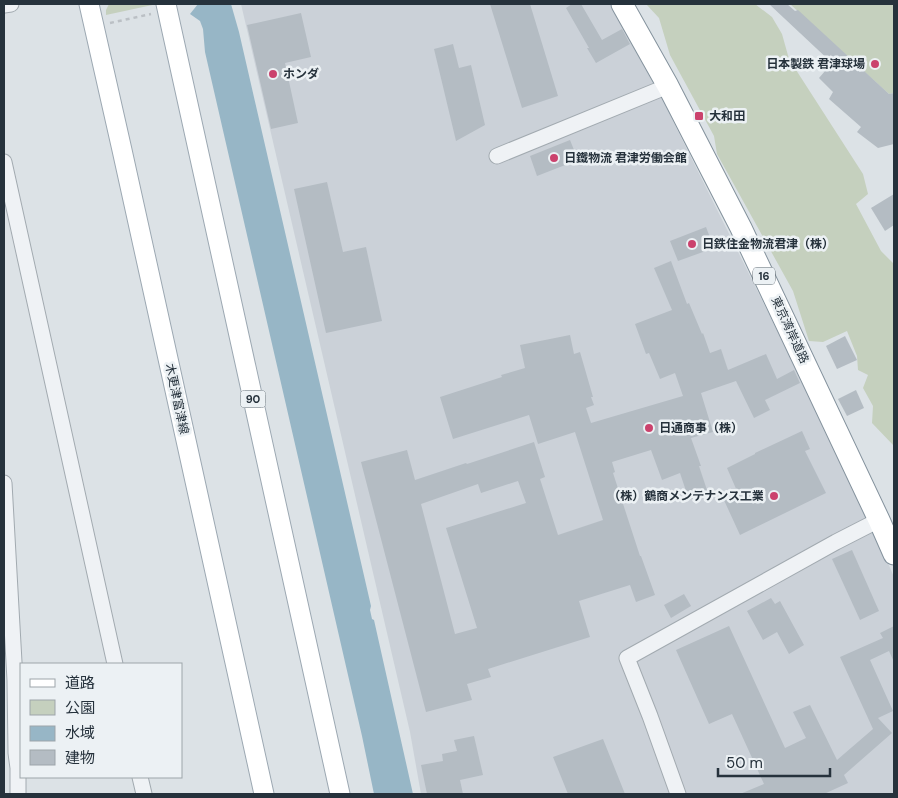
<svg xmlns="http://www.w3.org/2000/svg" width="898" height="798" font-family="'DM Sans','Noto Sans JP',sans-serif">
<rect width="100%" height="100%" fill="#dce2e6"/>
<polygon fill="#cbd1d8" points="241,4 610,4 663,101 854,485 894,577 894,794 421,794 410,732"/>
<g fill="#c5d0be">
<polygon points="109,4 157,4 106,15 106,10"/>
<polygon points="646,4 755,4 772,17 782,34 789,59 863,174 868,194 856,204 881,251 894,264 894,446 872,423 873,406 863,388 868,375 858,370 857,356 847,331 823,342 809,341 793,291 717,154 714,136 670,55 659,18"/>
<polygon points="790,4 894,4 894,93 889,94"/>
</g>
<polygon fill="#97b6c6" points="198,4 231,4 239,32 371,606 370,610 372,619 374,620 413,794 374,794 362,736 205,52 203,29 200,21 190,14"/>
<g fill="#b4bcc3" fill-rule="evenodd">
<polygon points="490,4 530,4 558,96 522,108"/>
<polygon points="572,4 581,4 602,40 622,29 630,44 596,63 587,48 589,48 566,8"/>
<polygon points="769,4 787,4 795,11 798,10 889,94 894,93 894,144 878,148 857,132 861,127 829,99 833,92 819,78 832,63"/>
<polygon points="301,13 311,57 285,63 298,123 271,129 247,25"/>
<polygon points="453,44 459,68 471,65 485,125 456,141 434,49"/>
<polygon points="570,140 578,160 537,176 530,156"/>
<polygon points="327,182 343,252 366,247 382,321 326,333 294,189"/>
<polygon points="894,194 894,225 885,231 871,208"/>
<polygon points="706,227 714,248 678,261 670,241"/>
<path d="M671 261 687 304 689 303 702 334 703 333 710 353 721 349 728 370 766 354 777 379 794 370 800 383 765 400 770 410 754 418 736 381 701 393 713 432 691 438 701 466H699L708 493 689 500 680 473 662 480 651 450 612 462 615 472 613 473 640 556H641L655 595 636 602 630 585 579 601 590 637 488 669 491 677 467 684 472 700 426 712 361 462 407 450 415 480 466 463 467 464 534 442 545 477 540 479 558 535 603 520 575 432 538 444 529 415 453 439 440 397 502 377 501 375 525 368 520 345 570 335 574 354 580 352 593 397H591L594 405 586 408 591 423 683 396 675 373 660 379 649 353 646 354 635 324 672 310 654 268ZM518 481 526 503 446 528 477 628 455 634 421 504 478 484 481 493Z"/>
<polygon points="845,336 857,360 837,369 826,346"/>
<polygon points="856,390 864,408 847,416 838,399"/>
<polygon points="802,431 810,449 805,451 826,493 740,535 723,498 737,491 727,468 755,454 755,453"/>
<polygon points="852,550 879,611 860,620 832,559"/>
<polygon points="684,594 691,606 671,618 664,605"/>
<polygon points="771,598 775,604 780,601 804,645 789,654 777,632 763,640 747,611"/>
<polygon points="729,626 785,748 806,738 793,712 810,705 837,760 873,729 840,657 883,638 880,633 894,626 894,662 889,651 870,660 893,711 878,718 892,733 844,775 848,783 824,794 740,794 764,784 732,714 709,724 676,650"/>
<polygon points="474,736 483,775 460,780 463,794 427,794 421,765 443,761 442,754 457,751 454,740"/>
<polygon points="603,739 625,794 568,794 553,757"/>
</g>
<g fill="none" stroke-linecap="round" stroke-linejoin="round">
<g stroke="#a2aab0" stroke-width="17">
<g id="minor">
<polyline points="4,5 11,4"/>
<polyline points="497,156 668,86"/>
<polyline points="4,162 115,664"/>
<polyline points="4,483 15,680 16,753 18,768 18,794"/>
<polyline points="140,777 144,794"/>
<polyline points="678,794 650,716 627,658 836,542 879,520"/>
</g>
</g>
<g stroke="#9ca8b2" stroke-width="21">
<g id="major">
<polyline points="89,4 122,150 264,794"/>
<polyline points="166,4 340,794"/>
</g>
</g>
<g stroke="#84929d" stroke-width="23">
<polyline id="highway" points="622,4 668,86 741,228 879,520 894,554"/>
</g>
<polyline stroke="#bbc0c5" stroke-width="2.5" stroke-dasharray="4 4" stroke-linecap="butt" points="110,23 151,14"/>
<use href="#minor" stroke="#eff2f5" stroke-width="15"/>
<use href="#major" stroke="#fff" stroke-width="19"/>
<use href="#highway" stroke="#fff" stroke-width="21"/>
</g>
<g fill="#cb426d" stroke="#ecf1f4" stroke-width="2">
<circle cx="875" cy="64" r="5"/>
<circle cx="273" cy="74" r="5"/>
<rect x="694" y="111" width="10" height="10" rx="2.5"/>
<circle cx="554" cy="158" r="5"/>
<circle cx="692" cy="244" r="5"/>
<circle cx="649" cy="428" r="5"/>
<circle cx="774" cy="496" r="5"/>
</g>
<g text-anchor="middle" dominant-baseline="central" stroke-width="5" stroke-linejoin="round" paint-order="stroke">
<g fill="#ecf1f4" stroke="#616b73" stroke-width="1">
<rect x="753" y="267.5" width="22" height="17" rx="4"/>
<rect x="240.5" y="390.5" width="25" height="17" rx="4"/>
</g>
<g font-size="11" font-weight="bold" fill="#26323c">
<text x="764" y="276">16</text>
<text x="253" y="399">90</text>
</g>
<g font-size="12" font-weight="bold" fill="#26323c" stroke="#ecf1f4" text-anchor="start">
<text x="865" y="64" text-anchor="end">日本製鉄 君津球場</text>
<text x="283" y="74">ホンダ</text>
<text x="709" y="116">大和田</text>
<text x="564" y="158">日鐵物流 君津労働会館</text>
<text x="702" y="244">日鉄住金物流君津（株）</text>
<text x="659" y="428">日通商事（株）</text>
<text x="764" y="496" text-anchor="end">（株）鶴商メンテナンス工業</text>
</g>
<g font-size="12" fill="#26323c" stroke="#ecf1f4">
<text transform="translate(790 330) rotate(65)">東京湾岸道路</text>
<text transform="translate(177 399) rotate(78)">木更津富津線</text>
</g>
</g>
<rect width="898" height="798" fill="none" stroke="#26323c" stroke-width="10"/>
<rect x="20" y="663" width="162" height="115" fill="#ecf1f4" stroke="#9da5aa"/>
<rect x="30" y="679" width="25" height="8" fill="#ffffff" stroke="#9da5aa"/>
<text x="65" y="688" font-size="15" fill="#26323c">道路</text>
<rect x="30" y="700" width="25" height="15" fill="#c5d0be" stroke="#9da5aa"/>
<text x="65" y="713" font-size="15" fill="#26323c">公園</text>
<rect x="30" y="726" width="25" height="15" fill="#97b6c6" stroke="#9da5aa"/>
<text x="65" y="738" font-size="15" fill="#26323c">水域</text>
<rect x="30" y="750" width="25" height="15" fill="#b4bcc3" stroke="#9da5aa"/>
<text x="65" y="763" font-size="15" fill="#26323c">建物</text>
<path d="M718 768v8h112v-8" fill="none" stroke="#26323c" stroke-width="2.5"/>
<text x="726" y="768" font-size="15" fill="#26323c" stroke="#ecf1f4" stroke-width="4" paint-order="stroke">50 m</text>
</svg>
